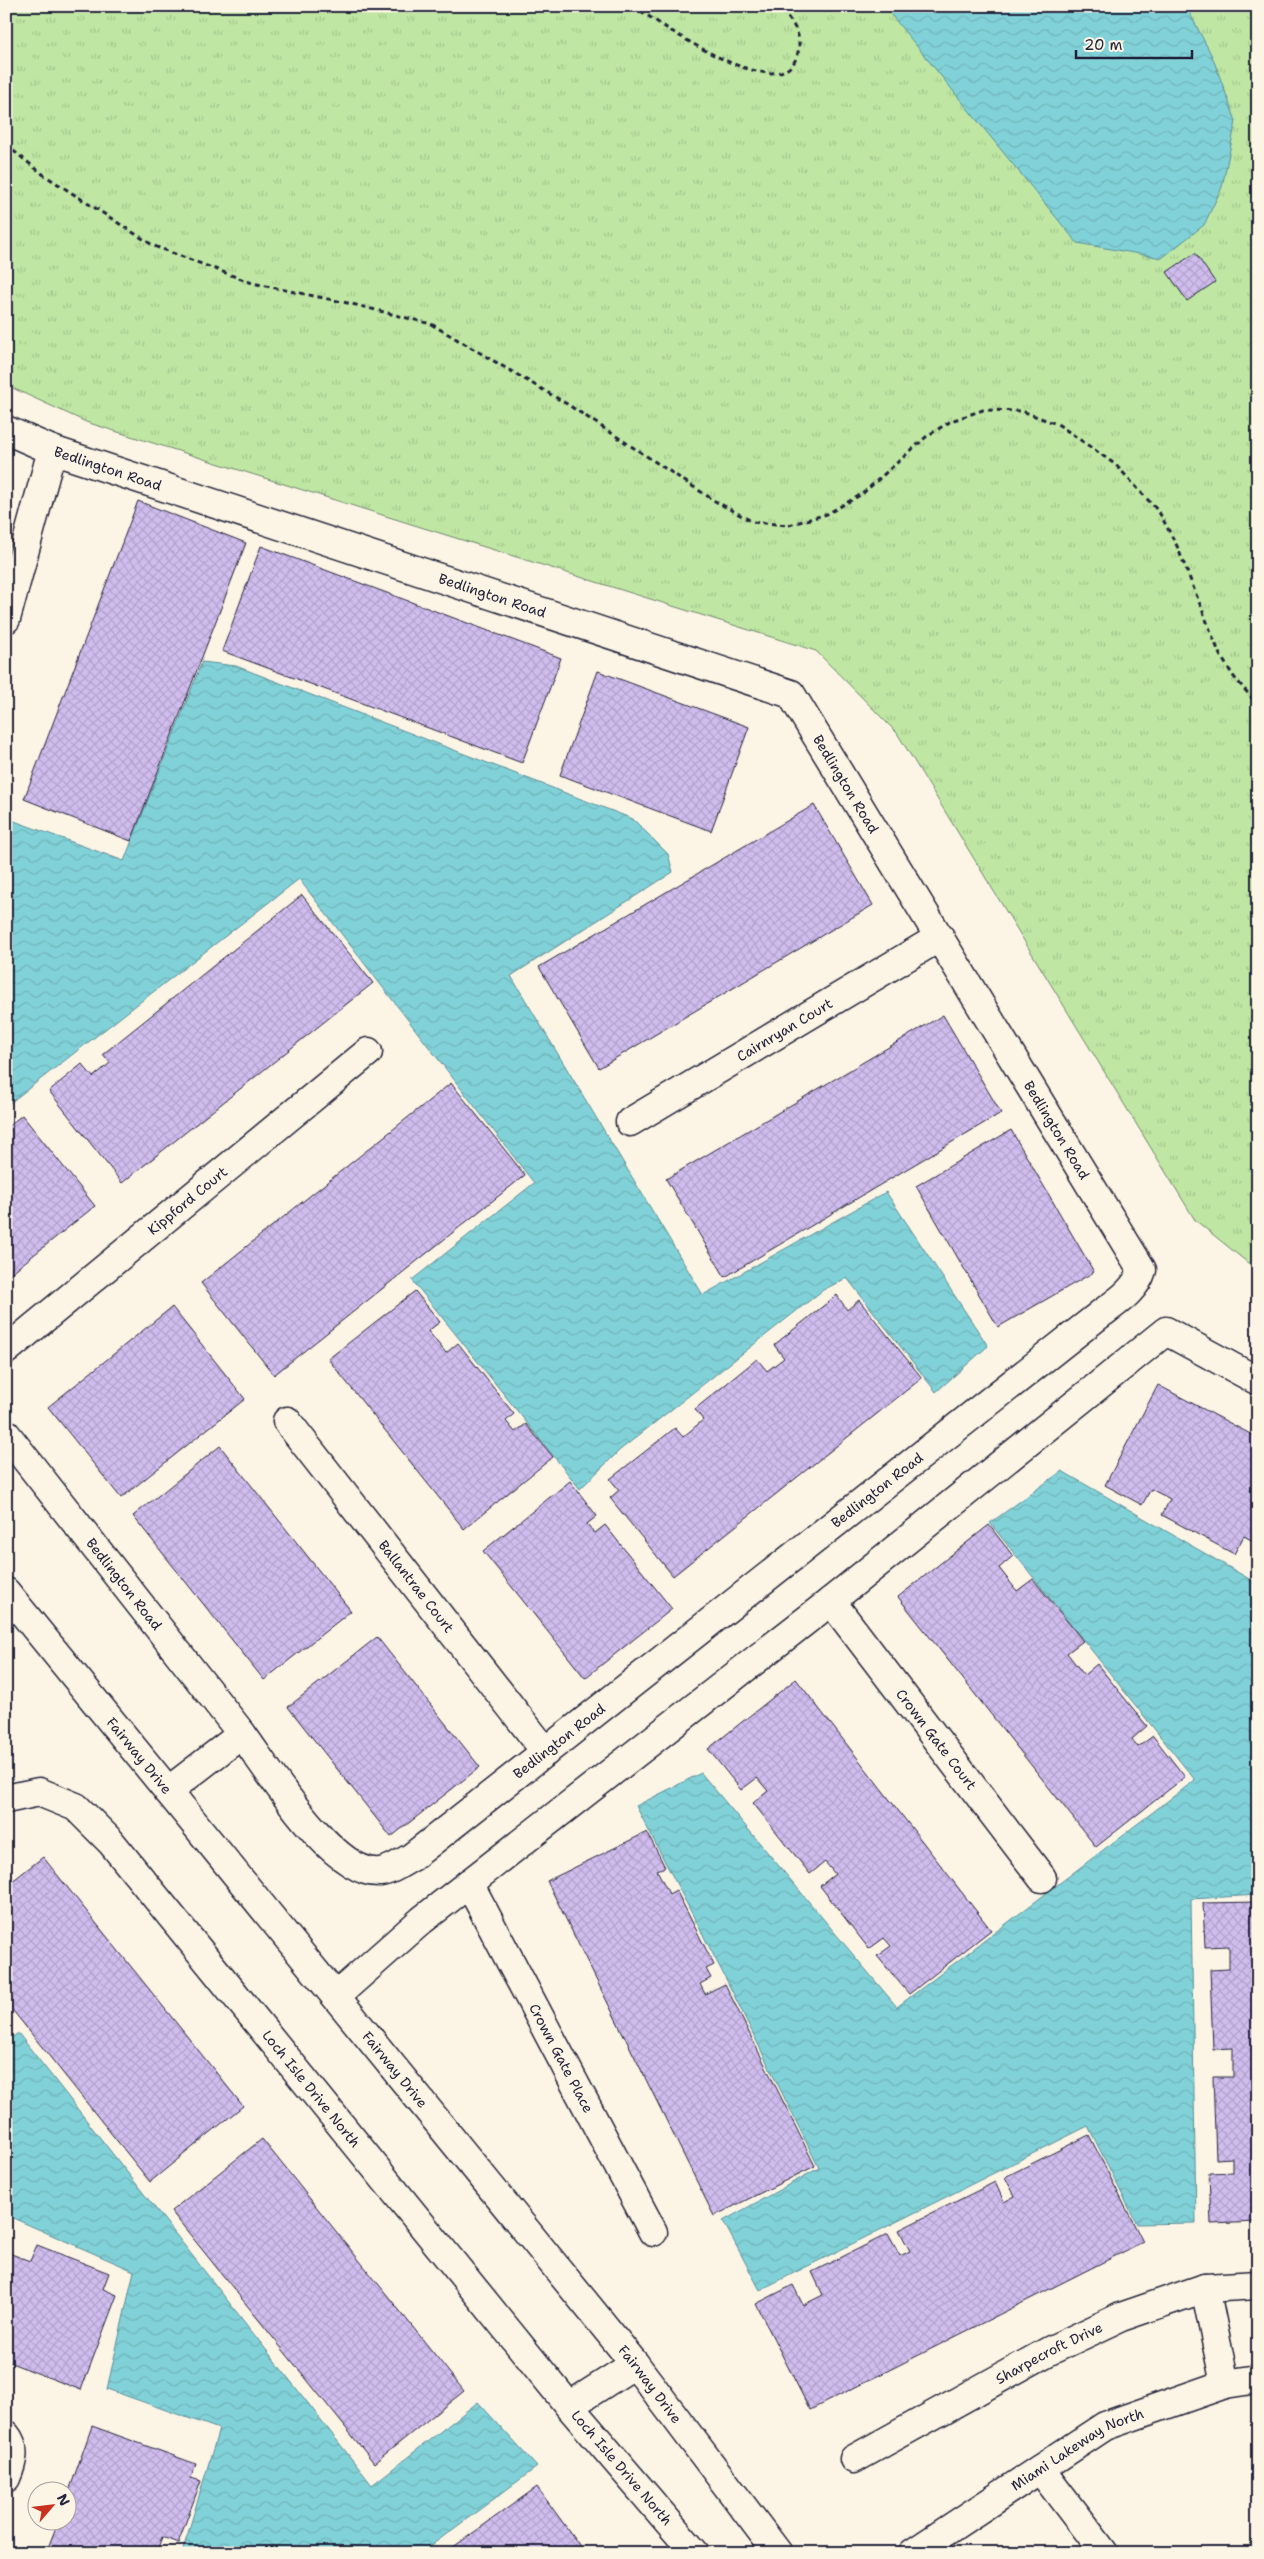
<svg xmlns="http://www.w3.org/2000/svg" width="1264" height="2559" font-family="'Shantell Sans',sans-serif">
<defs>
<pattern id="grass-tufts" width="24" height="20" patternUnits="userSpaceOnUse" patternTransform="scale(1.25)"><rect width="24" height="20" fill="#bfe7a3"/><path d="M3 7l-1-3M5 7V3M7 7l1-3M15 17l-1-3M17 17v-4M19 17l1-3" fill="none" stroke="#a4c68d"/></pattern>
<pattern id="water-waves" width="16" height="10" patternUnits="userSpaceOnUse" patternTransform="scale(1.25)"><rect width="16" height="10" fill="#81d2d8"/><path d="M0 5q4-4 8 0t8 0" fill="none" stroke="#6fb4ba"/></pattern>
<pattern id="building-cross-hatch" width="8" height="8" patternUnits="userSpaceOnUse" patternTransform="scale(1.25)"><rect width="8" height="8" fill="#d0bdee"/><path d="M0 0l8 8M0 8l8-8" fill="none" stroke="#b2a2cd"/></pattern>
</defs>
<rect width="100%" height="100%" fill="#fcf5e5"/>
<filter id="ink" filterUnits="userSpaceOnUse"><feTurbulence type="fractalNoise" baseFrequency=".02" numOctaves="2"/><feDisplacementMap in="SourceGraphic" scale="10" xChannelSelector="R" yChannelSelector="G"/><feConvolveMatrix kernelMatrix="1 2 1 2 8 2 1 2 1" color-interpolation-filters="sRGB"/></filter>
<g filter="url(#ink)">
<polygon fill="url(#grass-tufts)" stroke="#70846f" points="6,6 1258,6 1258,1271 1195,1220 897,733 816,651 86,422 6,385"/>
<g fill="url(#water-waves)" stroke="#5b8c99">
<polygon points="884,6 1186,6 1212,56 1236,121 1222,187 1204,225 1162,258 1077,243"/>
<polygon points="202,662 236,666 633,819 668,854 673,872 511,976 703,1295 886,1192 988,1346 936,1392 847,1278 823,1290 620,1450 580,1489 412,1280 534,1183 299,879 6,1106 6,818 124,861"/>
<polygon points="1062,1471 1258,1584 1258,1895 1191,1899 1196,2223 1137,2224 1088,2126 760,2290 723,2221 819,2168 727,1981 636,1806 701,1773 897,2007 1195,1780 990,1523"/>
<polygon points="18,2033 372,2485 478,2402 537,2467 421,2553 182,2553 219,2429 107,2389 134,2271 6,2215 6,2042"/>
</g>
<g fill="url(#building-cross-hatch)" stroke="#22223b">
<polygon points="1195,253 1215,282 1187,301 1167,272"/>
<polygon points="138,501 246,543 131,841 24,799"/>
<polygon points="261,546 561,658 522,763 222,651"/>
<polygon points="598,671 749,727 711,831 560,775"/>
<polygon points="814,805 873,905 599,1068 539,967"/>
<polygon points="302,895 373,983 122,1183 49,1091 82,1064 93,1077 110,1063 103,1054"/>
<polygon points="943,1015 1001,1113 725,1277 666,1179"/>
<polygon points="451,1083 525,1175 274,1375 201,1283"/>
<polygon points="22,1115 95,1206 6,1277 6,1128"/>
<polygon points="1011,1130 1094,1272 998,1327 916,1186"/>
<polygon points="415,1291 440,1322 428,1331 446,1353 458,1343 514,1414 506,1421 515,1432 526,1424 553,1457 464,1529 328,1359"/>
<polygon points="837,1295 847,1310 859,1300 922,1378 673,1576 610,1498 619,1490 610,1479 675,1428 683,1437 703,1420 695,1409 757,1359 767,1371 784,1358 774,1345"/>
<polygon points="172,1307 245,1399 121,1498 48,1407"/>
<polygon points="1158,1385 1258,1438 1258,1544 1244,1536 1234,1554 1162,1515 1170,1499 1151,1489 1142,1505 1105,1485"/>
<polygon points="220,1446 351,1611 264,1680 133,1516"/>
<polygon points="570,1481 597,1516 587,1524 595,1533 605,1525 672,1609 585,1678 483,1551"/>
<polygon points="989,1525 1013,1556 999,1568 1017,1591 1033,1579 1083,1641 1067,1653 1084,1675 1097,1664 1147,1726 1132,1739 1138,1747 1153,1736 1185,1777 1096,1847 898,1597"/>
<polygon points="377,1637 480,1767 391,1837 288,1707"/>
<polygon points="796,1679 991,1930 909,1994 877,1956 891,1946 884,1938 869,1949 820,1886 835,1874 825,1862 810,1874 753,1803 768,1791 757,1778 741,1790 708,1749"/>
<polygon points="647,1832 665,1867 657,1870 669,1894 676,1890 714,1965 706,1969 711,1978 700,1984 705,1994 725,1984 815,2166 714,2216 547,1881"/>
<polygon points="43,1857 243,2106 150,2182 6,2002 6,1886"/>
<polygon points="1258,1902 1258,2222 1211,2224 1209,2173 1232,2172 1232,2158 1216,2159 1213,2077 1233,2077 1233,2048 1213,2049 1210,1970 1229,1969 1229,1946 1205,1947 1203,1903"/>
<polygon points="1089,2135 1143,2242 810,2410 756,2304 793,2285 803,2305 823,2295 812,2272 888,2234 900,2256 910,2251 899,2230 995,2182 1004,2202 1015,2196 1005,2177"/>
<polygon points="262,2139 464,2391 374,2463 171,2211"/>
<polygon points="37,2245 109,2273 103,2289 117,2295 81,2390 6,2361 6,2252 30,2261"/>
<polygon points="92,2426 196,2464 191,2478 201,2481 178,2543 162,2537 156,2553 46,2553 58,2522 68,2522 68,2494"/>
<polygon points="537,2487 585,2553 445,2553"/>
</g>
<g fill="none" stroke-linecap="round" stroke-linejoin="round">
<g stroke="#22223b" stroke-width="31">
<g id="minor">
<path id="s1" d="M6 430 52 450 791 694 1142 1270C1136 1291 1115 1303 1098 1316L412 1857C403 1862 390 1871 380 1872 333 1876 268 1769 242 1734"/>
<polyline points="6,619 52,450"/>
<path id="s2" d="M630 1122 940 937"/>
<path id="s3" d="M6 1350 368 1052"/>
<path id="s4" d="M287 1421 546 1752"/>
<path id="s5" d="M6 1434 242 1734 168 1791"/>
<path id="s6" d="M6 1592 635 2364 778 2553"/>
<path id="s7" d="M831 1601 1042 1878"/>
<path id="s8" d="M6 1799 39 1792 76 1807 111 1842 569 2406 695 2553"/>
<path id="s9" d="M469 1883 653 2232"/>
<polyline points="336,1996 422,1920 831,1601 1166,1331 1258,1381"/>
<polyline points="1205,2288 1225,2384"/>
<polyline points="569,2406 635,2364"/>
<path d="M6 2435C17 2448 12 2464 6 2478"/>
<path id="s10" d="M854 2459 1049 2351 1121 2317 1205 2288 1258 2285"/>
<polyline points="1040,2469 1104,2553"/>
<path id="s11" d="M913 2553 1105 2426 1225 2384 1258 2379"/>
</g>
</g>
<g stroke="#22223b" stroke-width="3" stroke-dasharray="5 4" stroke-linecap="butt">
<path d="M633 6C658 22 780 109 797 56 804 34 792 22 778 6"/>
<polyline points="6,145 44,175 154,246 252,283 352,304 431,324 567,404 715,501 753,522 789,525 827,514 862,494 927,436 951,421 983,410 1022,411 1059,425 1116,465 1159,512 1177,546 1220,655 1234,677 1258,705"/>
</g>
<use href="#minor" stroke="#fcf5e5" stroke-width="28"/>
</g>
</g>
<g text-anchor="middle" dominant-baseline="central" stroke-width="5" stroke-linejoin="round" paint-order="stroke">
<g font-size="14" fill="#22223b" stroke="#fcf5e5">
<text stroke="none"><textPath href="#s1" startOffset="109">Bedlington Road</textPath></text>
<text stroke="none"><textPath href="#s1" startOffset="514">Bedlington Road</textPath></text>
<text stroke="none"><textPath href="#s1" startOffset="934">Bedlington Road</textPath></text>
<text stroke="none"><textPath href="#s2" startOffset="180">Cairnryan Court</textPath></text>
<text stroke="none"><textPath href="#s1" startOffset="1339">Bedlington Road</textPath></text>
<text stroke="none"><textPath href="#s3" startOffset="235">Kippford Court</textPath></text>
<text transform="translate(877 1490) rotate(-38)">Bedlington Road</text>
<text stroke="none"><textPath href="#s5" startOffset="191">Bedlington Road</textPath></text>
<text stroke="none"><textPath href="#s4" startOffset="210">Ballantrae Court</textPath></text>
<text stroke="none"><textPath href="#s7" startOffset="174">Crown Gate Court</textPath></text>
<text transform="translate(559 1741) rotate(-38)">Bedlington Road</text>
<text stroke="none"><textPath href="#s6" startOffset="211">Fairway Drive</textPath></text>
<text stroke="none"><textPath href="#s9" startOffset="198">Crown Gate Place</textPath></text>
<text stroke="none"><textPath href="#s6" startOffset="616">Fairway Drive</textPath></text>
<text stroke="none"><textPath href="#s8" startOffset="441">Loch Isle Drive North</textPath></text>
<text stroke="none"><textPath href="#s10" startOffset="222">Sharpecroft Drive</textPath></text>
<text stroke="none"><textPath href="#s6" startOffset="1021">Fairway Drive</textPath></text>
<text stroke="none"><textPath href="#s11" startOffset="195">Miami Lakeway North</textPath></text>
<text stroke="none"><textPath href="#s8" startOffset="931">Loch Isle Drive North</textPath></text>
</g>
</g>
<rect width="1264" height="2559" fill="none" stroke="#fcf5e5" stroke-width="25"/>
<rect x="12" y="12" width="1239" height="2534" fill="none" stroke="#22223b" stroke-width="2" filter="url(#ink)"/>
<g transform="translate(52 2506) rotate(62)"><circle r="24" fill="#fcf5e5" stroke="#a5a1a1"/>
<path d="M0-4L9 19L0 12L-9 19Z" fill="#c8321e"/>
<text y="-8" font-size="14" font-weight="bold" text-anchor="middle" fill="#22223b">N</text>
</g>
<path d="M1076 50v8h116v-8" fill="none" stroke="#22223b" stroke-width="2.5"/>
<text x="1084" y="50" font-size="15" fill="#22223b" stroke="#fcf5e5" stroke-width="4" paint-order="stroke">20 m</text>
</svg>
